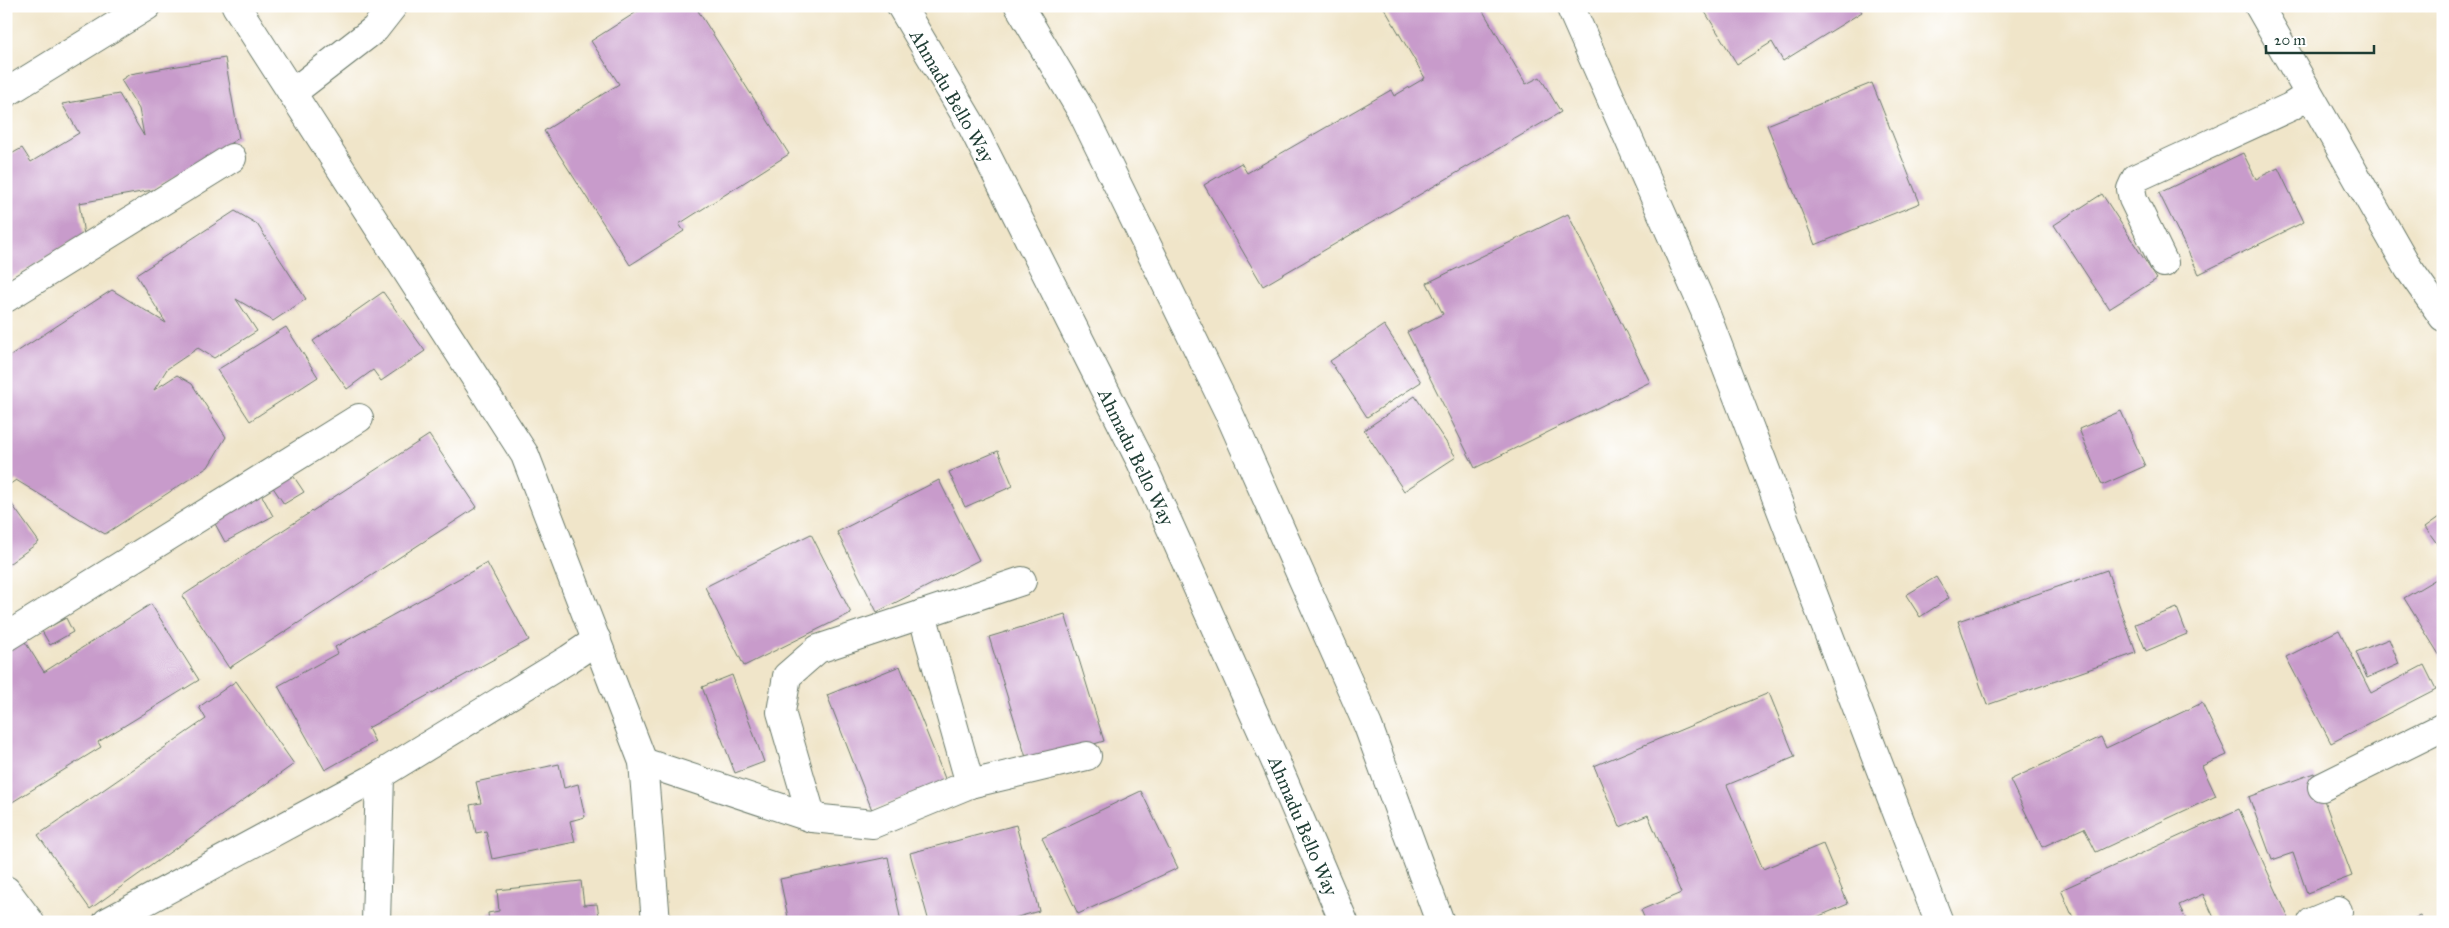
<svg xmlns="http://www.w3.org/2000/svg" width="2449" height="928" font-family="'IM FELL Great Primer',serif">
<rect width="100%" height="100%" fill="#fff"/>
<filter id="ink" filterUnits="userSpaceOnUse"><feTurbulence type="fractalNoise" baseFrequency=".02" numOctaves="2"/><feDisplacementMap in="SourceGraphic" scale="10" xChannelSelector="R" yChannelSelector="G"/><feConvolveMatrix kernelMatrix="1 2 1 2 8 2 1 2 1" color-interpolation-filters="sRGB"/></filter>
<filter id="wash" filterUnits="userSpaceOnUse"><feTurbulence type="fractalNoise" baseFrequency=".0096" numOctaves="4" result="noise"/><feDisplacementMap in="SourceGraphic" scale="20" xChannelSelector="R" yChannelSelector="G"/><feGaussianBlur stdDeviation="1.12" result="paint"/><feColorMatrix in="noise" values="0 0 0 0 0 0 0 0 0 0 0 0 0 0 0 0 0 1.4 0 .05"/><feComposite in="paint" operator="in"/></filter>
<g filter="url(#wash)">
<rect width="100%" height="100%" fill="#f0e5c9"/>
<g id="blocks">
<g fill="#c89bcb">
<polygon points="646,6 695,6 789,154 679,224 684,231 630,265 544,131 619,84 591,41"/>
<polygon points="1383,6 1480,6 1526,84 1540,77 1561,112 1263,286 1204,185 1241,163 1247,173 1391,90 1394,96 1425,78"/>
<polygon points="1704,6 1858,6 1862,12 1783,61 1772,42 1737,64 1702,7"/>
<polygon points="225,58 239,138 153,190 79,203 84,235 6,281 6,157 22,148 31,162 79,133 62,104 119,94 144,136 139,109 121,80 130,74"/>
<polygon points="1872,83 1920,203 1815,245 1767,125"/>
<polygon points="2243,153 2256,179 2278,168 2304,222 2199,274 2159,193"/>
<polygon points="2102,194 2157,279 2109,309 2054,225"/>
<polygon points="235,211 257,224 306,299 273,321 236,299 257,331 214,358 198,348 167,369 154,390 177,375 192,384 226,437 208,467 105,534 16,480 6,487 6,359 112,290 166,323 136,275"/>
<polygon points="1568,214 1650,382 1475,468 1407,332 1443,314 1427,283"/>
<polygon points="383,292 425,351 381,381 373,370 347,389 313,341"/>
<polygon points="1384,325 1421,382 1367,417 1330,361"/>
<polygon points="286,327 318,377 250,421 217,370"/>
<polygon points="1415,396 1456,457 1404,491 1364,430"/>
<polygon points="2121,411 2145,466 2102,485 2079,429"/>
<polygon points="429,435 477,507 229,668 182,596"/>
<polygon points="998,451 1013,486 965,507 949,472"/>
<polygon points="292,474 304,492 284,504 272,486"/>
<polygon points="939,480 979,560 877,612 837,532"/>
<polygon points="261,494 273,516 225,542 213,520"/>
<polygon points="6,496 39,542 6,566"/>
<polygon points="2443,514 2443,542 2438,545 2425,527"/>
<polygon points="811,534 851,613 744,666 705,587"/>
<polygon points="487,563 529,640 368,728 375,742 325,770 278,686 338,653 335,647"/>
<polygon points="2107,570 2136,653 1987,705 1958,621"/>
<polygon points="2443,575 2443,661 2404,598"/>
<polygon points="1936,577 1949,598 1920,617 1906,595"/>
<polygon points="151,604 199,680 98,742 101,747 6,806 6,647 22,637 44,672"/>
<polygon points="2177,608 2187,634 2146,651 2135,624"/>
<polygon points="1065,614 1104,741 1028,764 989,637"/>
<polygon points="66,618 73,632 50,645 42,631"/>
<polygon points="2339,630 2371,693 2424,665 2436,689 2331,743 2286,657"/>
<polygon points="2389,639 2399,664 2367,678 2356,652"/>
<polygon points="900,666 946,781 872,810 827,695"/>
<polygon points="732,675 764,762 735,773 702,687"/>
<polygon points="236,681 294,764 90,909 38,835 206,719 199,707"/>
<polygon points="1769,693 1795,757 1727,785 1763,869 1823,844 1848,904 1805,922 1646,922 1641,910 1681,893 1648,815 1620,827 1594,766"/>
<polygon points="2202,703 2227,755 2202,766 2216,796 2096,852 2084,828 2042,847 2010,780 2101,737 2106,748"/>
<polygon points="559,764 564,788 578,784 585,817 570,821 575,842 492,859 486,831 476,833 470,805 481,803 476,782"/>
<polygon points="2314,773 2352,876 2307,893 2293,853 2272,860 2249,797"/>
<polygon points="1141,791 1178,868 1078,914 1042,838"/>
<polygon points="2239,809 2290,921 2216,922 2203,894 2179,905 2187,922 2075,922 2061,890"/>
<polygon points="1016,825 1039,911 1000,922 929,922 910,853"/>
<polygon points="888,857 901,922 789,922 780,879"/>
<polygon points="581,881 584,905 597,904 600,922 489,922 488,913 499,911 497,890"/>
<polygon points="1869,916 1872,922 1860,922"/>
<polygon points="2420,916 2423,922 2406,922"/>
</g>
</g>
</g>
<g filter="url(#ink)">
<use href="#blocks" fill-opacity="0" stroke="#687868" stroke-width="1"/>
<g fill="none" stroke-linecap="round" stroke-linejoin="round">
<g stroke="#687868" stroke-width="30">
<g id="minor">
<polyline points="236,6 525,455 643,762 656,922"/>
<polyline points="1570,6 1704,309 1939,922"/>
<polyline points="2259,6 2409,269 2443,317"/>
<polyline points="6,93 147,6"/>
<polyline points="292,93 375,29 393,6"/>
<polyline points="2164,263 2133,199 2131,189 2136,178 2290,107 2309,95"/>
<polyline points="6,298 232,158"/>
<polyline points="922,614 970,784"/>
<polyline points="6,637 359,418"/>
<polyline points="643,762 812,818 873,824 970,784 1087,756"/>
<polyline points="2322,787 2443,727"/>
<polyline points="812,818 781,712 787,676 818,649 1022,581"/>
<polyline points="6,890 30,922"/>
<polyline points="107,922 380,775 569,659 597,640"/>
<polyline points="376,922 380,775"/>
<polyline points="2312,922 2338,911"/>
</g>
</g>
<g stroke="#687868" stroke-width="30">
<g id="major">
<polyline points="901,6 972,126 1141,462 1277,765 1344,922"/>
<polyline points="1019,6 1082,112 1228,411 1368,726 1440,922"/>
</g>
</g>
<use href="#minor" stroke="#fff" stroke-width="28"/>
<use href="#major" stroke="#fff" stroke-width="28"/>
</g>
</g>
<g text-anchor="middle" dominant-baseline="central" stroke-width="4" stroke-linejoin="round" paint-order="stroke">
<g font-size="19" fill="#1f3d34" stroke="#fff">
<text transform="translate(952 96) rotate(60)">Ahmadu Bello Way</text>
<text transform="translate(1136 457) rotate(64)">Ahmadu Bello Way</text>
<text transform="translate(1303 826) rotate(67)">Ahmadu Bello Way</text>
</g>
</g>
<rect width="2449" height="928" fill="none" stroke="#fff" stroke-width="25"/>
<path d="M2266 45v8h108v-8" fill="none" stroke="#1f3d34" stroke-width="2.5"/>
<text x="2274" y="45" font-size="15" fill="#1f3d34" stroke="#ffffff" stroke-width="4" paint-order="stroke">20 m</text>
</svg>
